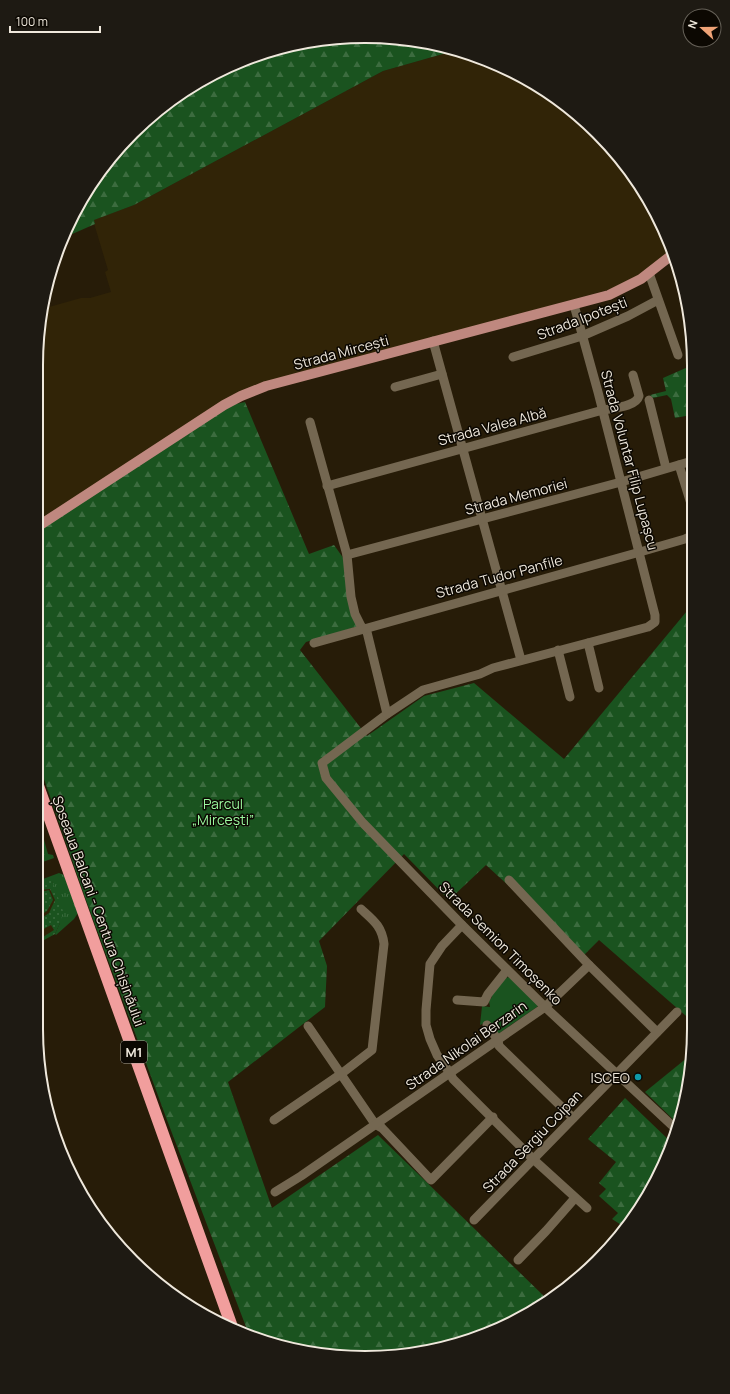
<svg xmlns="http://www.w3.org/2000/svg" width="730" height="1394" font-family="Manrope,sans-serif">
<defs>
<pattern id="grass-tufts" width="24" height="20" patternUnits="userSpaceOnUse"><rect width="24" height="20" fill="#1a531f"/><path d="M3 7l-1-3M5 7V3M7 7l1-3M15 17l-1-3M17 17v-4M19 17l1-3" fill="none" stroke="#3c6c3f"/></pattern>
<pattern id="forest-firs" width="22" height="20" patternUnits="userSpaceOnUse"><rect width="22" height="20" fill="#1a531f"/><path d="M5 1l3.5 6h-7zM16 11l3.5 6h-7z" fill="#3c6c3f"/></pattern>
<pattern id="garden-dots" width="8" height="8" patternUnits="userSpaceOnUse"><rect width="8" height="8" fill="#1a531f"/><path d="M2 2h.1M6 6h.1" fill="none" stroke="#3c6c3f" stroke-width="1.8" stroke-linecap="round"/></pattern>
</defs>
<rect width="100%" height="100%" fill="#271c08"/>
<g fill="#312407">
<polygon points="457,50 511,70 582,118 638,182 669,239 672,250 638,277 615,288 257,386 37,522 37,344 42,309 81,298 90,298 111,292 105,272 108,270 93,220 134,205 383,71"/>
<polygon points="36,837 37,864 44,881 46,880 63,911 55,934 36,945"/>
</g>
<g fill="url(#grass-tufts)">
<polygon points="36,834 44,840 48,854 53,855 54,858 37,864 37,862 43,856"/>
<polygon points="59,873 64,875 78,913 74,919 56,935 55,934 60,923 52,881 44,881 43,879"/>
</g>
<g fill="url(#forest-firs)">
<polygon points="387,37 450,47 457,50 383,71 134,205 94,220 95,224 70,235 69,231 65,232 70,219 104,165 148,117 201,80 259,53 322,39"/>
<polygon points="688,367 691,375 691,415 675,418 671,399 667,395 653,398 650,395 666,391 663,378"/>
<polygon points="245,402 309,554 334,545 344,559 359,626 306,642 300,650 367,736 424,696 474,683 564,759 692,605 693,1022 599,940 584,955 486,865 449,900 404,854 319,941 327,966 325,1007 228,1082 272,1208 378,1135 549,1301 491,1333 387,1357 280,1347 248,1332 167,1120 86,900 36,756 37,530 227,406"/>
<polygon points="693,1053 683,1114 679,1125 645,1092"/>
<polygon points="625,1098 672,1143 660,1175 623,1226 612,1219 618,1213 599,1196 606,1189 599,1183 616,1162 588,1139"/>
</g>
<polygon fill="#1a531f" points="509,977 538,1005 537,1007 498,1034 489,1021 480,1025 482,1006 490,1007 489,1001 492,997 492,993 503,979"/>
<g fill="url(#garden-dots)">
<polygon points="43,879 44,881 52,881 63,911 60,923 55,934 44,940 43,937 54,930 51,925 40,931 39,930 36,931 36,922 49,913 55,900 50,889 38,890 36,881"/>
<polygon points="49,890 53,900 47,911 36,918 36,893"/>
</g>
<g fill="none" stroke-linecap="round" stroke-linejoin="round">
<g stroke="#746751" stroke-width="9">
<polyline points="649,273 678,355"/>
<polyline points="574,305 598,392 655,615 655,622 648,627 493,668 480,674 423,690 387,714 322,763 326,778 363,823 462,925 545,1007 677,1130"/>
<polyline points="433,341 521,660"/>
<polyline points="513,357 582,336 628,316 658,300"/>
<polyline points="395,387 442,374"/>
<polyline points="649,400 666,468"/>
<polyline points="310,422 347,555 351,597 355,614 361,626 367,632 387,714"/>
<polyline points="679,465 692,507"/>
<path d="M327 486 603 410C613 408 636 407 639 396L633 375"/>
<polyline points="347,555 621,482 692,461"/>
<polyline points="314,643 640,552 685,539 692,536"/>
<polyline points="588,643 599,688"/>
<polyline points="558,650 570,697"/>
<polyline points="509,880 589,965 657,1032"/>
<polyline points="462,925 442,946 430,964 426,1010 426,1025 430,1039 437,1055 450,1073 453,1079 533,1159 587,1208"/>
<polyline points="457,1000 484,1002 488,994 507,970"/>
<polyline points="487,1025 498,1040 499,1046 573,1118"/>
<polyline points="308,1026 375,1124 382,1128 431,1180 493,1117"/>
<path d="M274 1120 341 1074 372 1050 384 944C382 926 373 920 361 909"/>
<polyline points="275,1192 301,1176 545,1007 589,965"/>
<polyline points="474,1220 677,1012"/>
<polyline points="518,1260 546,1231 575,1198"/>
</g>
<polyline stroke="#bf887f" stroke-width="10" points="37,527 224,405 241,396 266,386 609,295 641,279 673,254"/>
<polyline stroke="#f19e9d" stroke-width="12" points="36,780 231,1324"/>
</g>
<circle fill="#0f9aa8" stroke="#0c0802" stroke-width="1.5" cx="638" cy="1077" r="4"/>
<g text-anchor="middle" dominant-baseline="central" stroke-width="3" stroke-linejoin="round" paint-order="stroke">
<rect fill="#0c0802" stroke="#aba59b" stroke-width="1" x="121" y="1041" width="26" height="22" rx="3"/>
<g font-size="13" font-weight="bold" fill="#efe8dc">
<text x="134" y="1052">M1</text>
</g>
<g font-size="14" fill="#efe8dc" stroke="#0c0802">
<text transform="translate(582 318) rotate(-21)">Strada Ipotești</text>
<text transform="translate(341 352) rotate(-15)">Strada Mircești</text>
<text transform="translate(492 426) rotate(-15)">Strada Valea Albă</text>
<text transform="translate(630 460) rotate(75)">Strada Voluntar Filip Lupașcu</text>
<text transform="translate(516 496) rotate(-15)">Strada Memoriei</text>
<text transform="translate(499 576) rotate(-15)">Strada Tudor Panfile</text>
<text transform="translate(99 911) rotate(70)">Șoseaua Balcani - Centura Chișinăului</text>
<text transform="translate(501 943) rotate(45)">Strada Semion Timoșenko</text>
<text transform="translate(466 1045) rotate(-35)">Strada Nikolai Berzarin</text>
<text transform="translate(532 1141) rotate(-46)">Strada Sergiu Coipan</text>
</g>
<g font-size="14" fill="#9bf99e" stroke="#0c0802">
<text x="223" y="803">Parcul<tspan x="223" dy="16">„Mircești”</tspan></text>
</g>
<g font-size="14" fill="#efe8dc" stroke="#0c0802" text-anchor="end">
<text x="630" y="1077">ISCEO</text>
</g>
</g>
<path d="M0 0H730V1394H0ZM365 43H365A322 322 0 0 1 687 365V1029A322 322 0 0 1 365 1351H365A322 322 0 0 1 43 1029V365A322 322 0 0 1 365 43Z" fill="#1e1a13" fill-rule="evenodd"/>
<path fill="none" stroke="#efe8dc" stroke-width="2" d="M365 43H365A322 322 0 0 1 687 365V1029A322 322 0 0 1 365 1351H365A322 322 0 0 1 43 1029V365A322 322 0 0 1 365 43Z"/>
<g transform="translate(702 28) rotate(291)"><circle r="19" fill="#0c0802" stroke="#676259"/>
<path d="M0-3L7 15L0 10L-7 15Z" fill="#efa377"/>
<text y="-6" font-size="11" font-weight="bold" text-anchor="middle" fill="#efe8dc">N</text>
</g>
<path d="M10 26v6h90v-6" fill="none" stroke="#efe8dc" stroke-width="2"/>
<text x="16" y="26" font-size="12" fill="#efe8dc" stroke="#0c0802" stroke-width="3" paint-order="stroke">100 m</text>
</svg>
